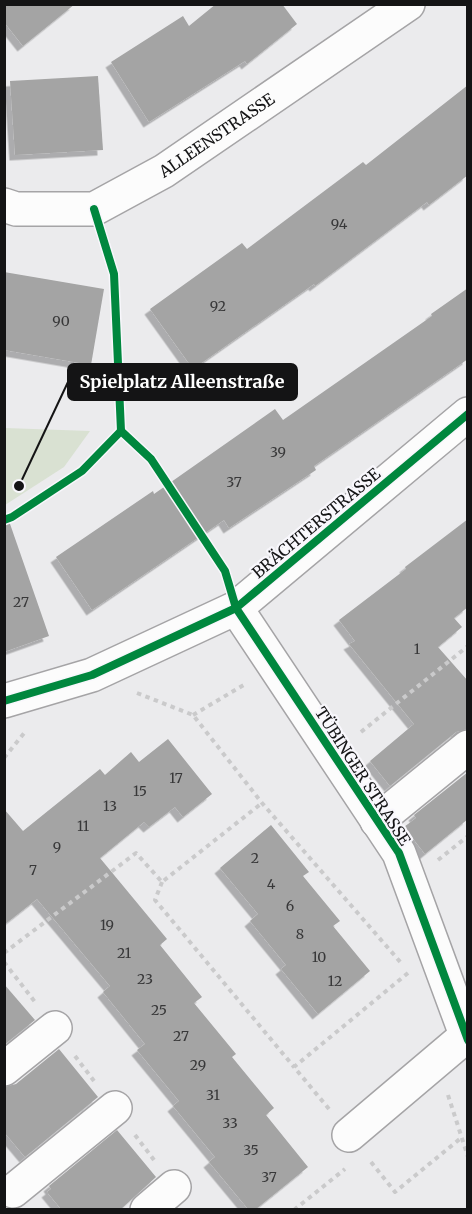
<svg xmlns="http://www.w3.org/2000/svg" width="472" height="1214" font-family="Merriweather,serif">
<defs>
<filter id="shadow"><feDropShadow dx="-5.5" dy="5.5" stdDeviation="0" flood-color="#0004"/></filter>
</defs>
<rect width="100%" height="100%" fill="#ebebed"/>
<polygon fill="#d9e1d2" points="5,428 90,431 64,467 5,505"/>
<g fill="#a4a4a4" filter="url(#shadow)">
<polygon points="4,4 75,4 23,46 4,22"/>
<polygon points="216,4 282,4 297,24 247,64 245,61 149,122 111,62 183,16 189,26"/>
<polygon points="98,76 103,150 15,155 10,81"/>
<polygon points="468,85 468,175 429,205 427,202 315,286 314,284 193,369 150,309 242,243 247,249 363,162 366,165"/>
<polygon points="4,272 104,289 91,365 4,350"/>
<polygon points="468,288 468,359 314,466 316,470 229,528 224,520 92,610 56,557 153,491 154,494 275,409 283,420 432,316 431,314"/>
<polygon points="468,519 468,607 454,618 462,627 438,647 468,681 468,729 456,732 390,786 370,761 414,724 349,644 355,641 339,620 406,569 405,567"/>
<polygon points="4,521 9,521 49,636 4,652"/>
<polygon points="168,739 212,794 183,817 175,807 149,827 144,822 100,858 167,939 160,945 202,997 194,1003 236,1054 232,1057 274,1108 266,1115 308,1167 256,1209 248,1209 209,1162 215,1157 173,1106 179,1101 137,1050 145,1044 103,992 110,986 37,899 4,925 4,809 23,831 100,769 105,775 131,752 139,762"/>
<polygon points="468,772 468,819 425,854 404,827 416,818 414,815"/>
<polygon points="271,825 309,872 303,876 340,921 333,926 370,971 318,1014 281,969 286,965 250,921 258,914 220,868"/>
<polygon points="4,984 35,1020 4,1045"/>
<polygon points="59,1049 98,1097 25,1157 4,1132 4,1087 16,1084"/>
<polygon points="117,1130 156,1177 121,1209 61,1209 47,1192 51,1189 49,1186"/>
</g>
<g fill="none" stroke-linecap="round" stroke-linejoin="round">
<g stroke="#a5a4a6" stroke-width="36">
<g id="minor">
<path id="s1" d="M4 205 16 209H94L164 171 408 4"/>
<polyline points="236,608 399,853 468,1040"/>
<polyline points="4,701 92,675 236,608 468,414"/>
<polyline points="377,821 468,747"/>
<polyline points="4,1069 55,1028"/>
<polyline points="349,1135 466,1036"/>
<polyline points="13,1191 115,1108"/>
<polyline points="147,1210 174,1187"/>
</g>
</g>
<g stroke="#cacacb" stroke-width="4" stroke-dasharray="4.5 4.5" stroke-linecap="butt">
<polyline points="137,693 193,715 262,803 402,964"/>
<polyline points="193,715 247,683"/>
<polyline points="361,732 468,646"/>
<polyline points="4,758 25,732"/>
<polyline points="438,860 468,836"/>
<polyline points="162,882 155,900 294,1067"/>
<polyline points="4,953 136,853 162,882 262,803"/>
<polyline points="4,962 35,1002"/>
<polyline points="75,1056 94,1081"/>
<polyline points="448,1095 468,1157"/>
<polyline points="329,1109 294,1067 408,973"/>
<polyline points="135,1135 154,1160"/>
<polyline points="371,1162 395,1192 461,1138"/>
<polyline points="294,1210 345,1169"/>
</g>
<use href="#minor" stroke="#fcfcfc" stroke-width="33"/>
<g stroke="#f8f7fc" stroke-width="11">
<g id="cycleway">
<polyline points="94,209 114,274 121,431"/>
<polyline points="4,520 12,517 82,471 121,431 151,459 225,571 236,608 399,853 468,1040"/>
<polyline points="4,701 92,675 236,608 468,414"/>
</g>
</g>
<use href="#cycleway" stroke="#00873e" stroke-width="8"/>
</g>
<g text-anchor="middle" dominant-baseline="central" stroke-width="4.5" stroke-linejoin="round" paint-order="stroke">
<g font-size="14" fill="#383839">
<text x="339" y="224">94</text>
<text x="218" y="306">92</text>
<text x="61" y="321">90</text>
<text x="278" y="452">39</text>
<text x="234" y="482">37</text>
<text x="21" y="602">27</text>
<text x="417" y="649">1</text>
<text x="176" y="778">17</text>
<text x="140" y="791">15</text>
<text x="110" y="806">13</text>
<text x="83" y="826">11</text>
<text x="57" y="847">9</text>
<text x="255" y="858">2</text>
<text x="33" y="870">7</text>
<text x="271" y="884">4</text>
<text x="290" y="906">6</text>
<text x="107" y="925">19</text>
<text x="300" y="934">8</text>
<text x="124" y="953">21</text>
<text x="319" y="957">10</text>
<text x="145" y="979">23</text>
<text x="335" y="981">12</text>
<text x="159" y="1010">25</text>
<text x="181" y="1036">27</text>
<text x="198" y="1065">29</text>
<text x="213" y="1095">31</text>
<text x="230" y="1123">33</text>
<text x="251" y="1150">35</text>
<text x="269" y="1177">37</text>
</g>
<g font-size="16" fill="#141415" stroke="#f8f7fc">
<text stroke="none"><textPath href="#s1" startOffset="234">ALLEENSTRASSE</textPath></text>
<text transform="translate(316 523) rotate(-40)">BRÄCHTERSTRASSE</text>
<text transform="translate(363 776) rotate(57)">TÜBINGER STRASSE</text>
</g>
</g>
<path fill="none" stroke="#141415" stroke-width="2" d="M19 486L68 382"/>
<circle fill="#141415" stroke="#f8f7fc" stroke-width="2" cx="19" cy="486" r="6"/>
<rect fill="#141415" stroke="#141415" stroke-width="2" x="68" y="364" width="229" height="36" rx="6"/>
<g font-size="18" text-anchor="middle" font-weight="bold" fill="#fff">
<text x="182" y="388">Spielplatz Alleenstraße</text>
</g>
<rect width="472" height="1214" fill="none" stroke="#141415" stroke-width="12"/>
</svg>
